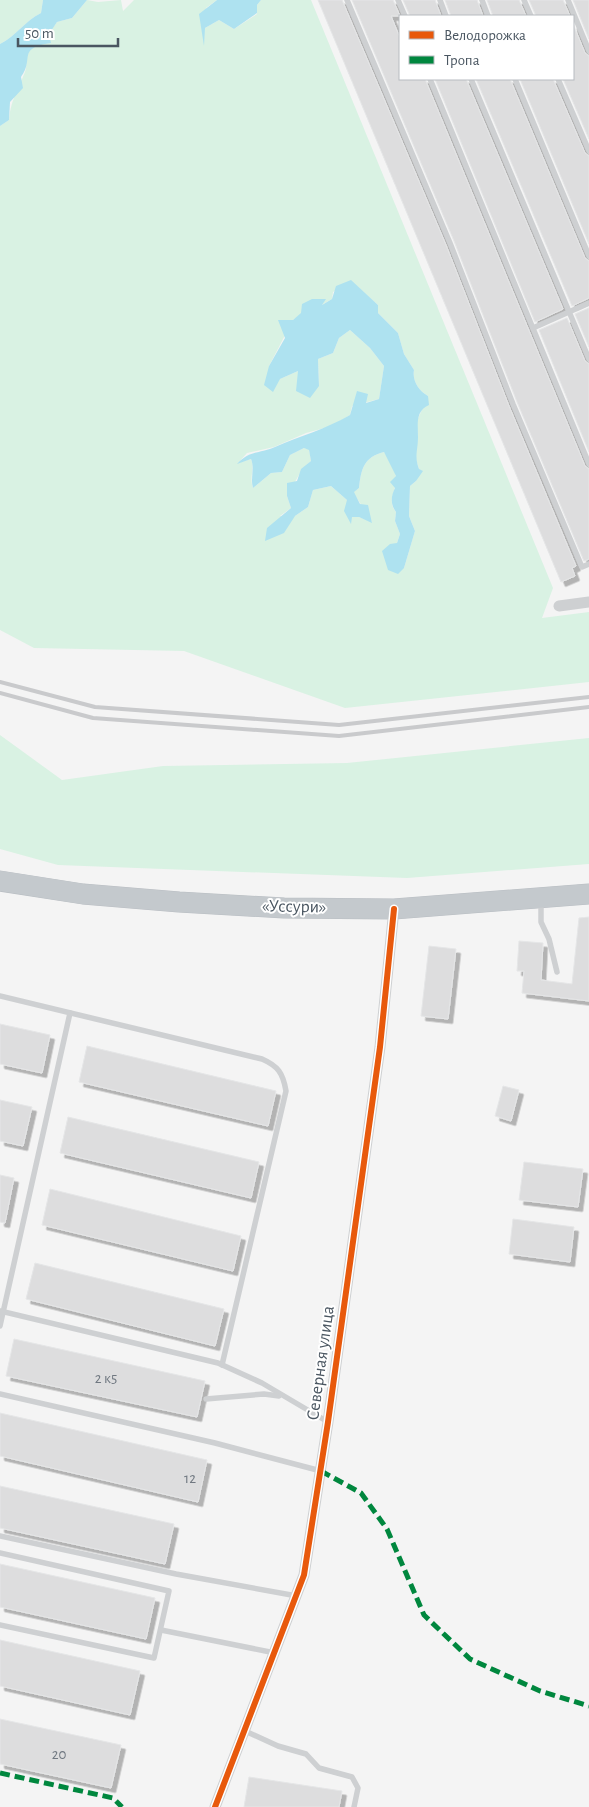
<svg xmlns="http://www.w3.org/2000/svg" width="589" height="1807" font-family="'Alegreya Sans',sans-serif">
<defs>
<filter id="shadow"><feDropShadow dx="4.5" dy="4.5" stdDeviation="0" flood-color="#0004"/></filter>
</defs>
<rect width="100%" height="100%" fill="#f4f4f4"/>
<g fill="#d9f2e3" fill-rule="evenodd">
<path d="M0 0H43L41 13C25 21 16 36 0 44Z"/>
<path d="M87 0 98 2 121 0 123 11 134 0H217L206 8 204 44 205 28 219 20 234 29 257 14V5L261 0H311L553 588 542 618 589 612V682L345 708 184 651 34 648 0 630V126L9 120C10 102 18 89 25 72 28 65 24 56 30 50 40 40 49 34 57 22L72 18ZM351 281 378 305V313L398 333 404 354 414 370C412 381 419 391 428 396L416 423 418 437 415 456 419 469 416 481 410 486 409 516 415 531 404 568 397 543 400 534 395 521 396 512C386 500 397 491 396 478 396 469 389 459 384 452 364 457 361 469 359 488L353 492 372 522 359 517H351V522L347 500 331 486 313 490 308 507 295 516H280L291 508 287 496C295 484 299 470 311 461L309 449 304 448 290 455 282 472 271 473 253 488C249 477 255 469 251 459L238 463 247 453 274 447 306 433 332 426 350 415 352 406 379 399 384 366 370 348 350 330 339 338 333 353 318 359 319 386 298 371 280 379 269 366 293 320 325 299 320 306 332 299 333 292Z"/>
<polygon points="0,735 62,780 163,766 347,763 589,738 589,864 407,878 58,865 0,849"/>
</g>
<g fill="#aee2f0">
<path d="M43 0H87L72 18 57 22 49 34 51 43C16 48 35 59 21 77L23 88 10 102 9 120 0 126V44C16 36 25 21 41 13Z"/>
<polygon points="217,0 261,0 257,5 257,13 234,29 219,20 205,28 204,46 199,14"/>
<path d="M351 280 378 305V313L398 333 404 354 414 370C412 381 419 391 428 396L429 405C415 411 418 425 418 437 418 451 414 455 419 469L423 471 416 481 410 486 409 516 415 531 404 568 398 574 388 570 382 551 390 544 397 543 400 534 395 521 396 512C390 504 391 496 395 488L390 482 396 476 384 452C364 457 361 469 359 488L354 492 360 504 368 505 372 523 359 517H352L351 524 344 511 347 500 331 486 313 490 308 507 295 516 284 533 265 541 267 528 291 508 287 496V483L297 481 301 469 311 461 309 450 304 448 290 455 282 472 271 473 253 488C250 478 255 469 251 459L237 464C250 450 259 454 275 447 300 436 326 429 350 415L357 391 368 394 366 403 379 399 384 366 370 348 350 330 339 338 333 353 318 359 319 386 310 398 296 391 298 371 280 379 273 392 264 385 269 366 285 338 278 320H293L301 313 302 304 312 299H326L322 305 332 299 336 286Z"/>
</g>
<g fill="#ddddde" stroke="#e5e6e7" filter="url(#shadow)">
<polygon points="318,0 342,0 446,245 509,406 576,566 572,568 575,576 561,582"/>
<polygon points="352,0 393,0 400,16 391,16 400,38 400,79 425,79 585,466 589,469 589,559 584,561 517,402 454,241"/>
<polygon points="403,0 435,0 441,16 410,16"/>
<polygon points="445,0 477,0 483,16 451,16"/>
<polygon points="487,0 519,0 526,16 493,16"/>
<polygon points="529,0 563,0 570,16 536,16"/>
<polygon points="573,0 589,0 589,39"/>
<polygon points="573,24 585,53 589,56 589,139 563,79 573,79"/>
<polygon points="435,79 466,79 563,309 535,322"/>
<polygon points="476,79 510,79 585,258 589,261 589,298 572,306"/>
<polygon points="520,79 553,79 585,153 589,156 589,244"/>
<polygon points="589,308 589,347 575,314"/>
<polygon points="567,318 585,361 589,364 589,452 539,330"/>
<polygon points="589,917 589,1001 522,993 524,971 517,971 519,941 543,943 541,980 572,984 579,918"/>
<polygon points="429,946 456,949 448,1019 421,1016"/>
<polygon points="0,1024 50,1035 42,1073 0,1064"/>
<polygon points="87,1046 276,1091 268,1126 79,1082"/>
<polygon points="503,1086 519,1090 511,1121 495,1116"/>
<polygon points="0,1100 32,1107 23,1146 0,1141"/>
<polygon points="68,1117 259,1162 251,1198 60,1153"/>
<polygon points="524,1162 583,1169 578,1207 519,1200"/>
<polygon points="0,1175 14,1178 5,1223 0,1222"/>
<polygon points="50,1189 241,1236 233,1271 42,1225"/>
<polygon points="513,1219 574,1227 570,1262 509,1254"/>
<polygon points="35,1263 224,1309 215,1346 26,1299"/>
<polygon points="14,1339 205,1381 197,1417 6,1376"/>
<polygon points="0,1413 207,1460 198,1502 0,1456"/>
<polygon points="0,1486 174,1524 165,1564 0,1528"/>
<polygon points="0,1564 155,1598 146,1639 0,1607"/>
<polygon points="0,1640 140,1671 130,1715 0,1686"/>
<polygon points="0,1719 121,1745 111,1788 0,1764"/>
<polygon points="249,1777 342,1791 339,1807 244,1807"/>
</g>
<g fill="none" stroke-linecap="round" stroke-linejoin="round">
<g stroke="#b9bec3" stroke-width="21">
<polyline id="trunk" points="0,881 83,894 179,902 284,908 394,909 589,894"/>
</g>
<g stroke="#ced0d2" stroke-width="5.5">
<polyline points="347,0 450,243 513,404 582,567 589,564"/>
<polyline points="398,0 405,16"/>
<polyline points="440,0 446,16"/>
<polyline points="482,0 488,16"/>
<polyline points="524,0 531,16"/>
<polyline points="568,0 589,51"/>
<polyline points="430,79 589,464"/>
<polyline points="471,79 589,359"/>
<polyline points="515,79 589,256"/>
<polyline points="558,79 589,151"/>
<polyline points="533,328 589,303"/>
<polyline points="541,902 541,922 549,939 557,972"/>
<path d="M0 996 262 1059C278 1066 283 1073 286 1091L222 1365"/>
<polyline points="0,1311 218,1363 262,1383 328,1422"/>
<polyline points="0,1326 70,1013"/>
<polyline points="0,1394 215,1443 321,1471"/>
<polyline points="206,1399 264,1394 279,1396"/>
<polyline points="0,1536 176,1574 297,1596"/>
<polyline points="0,1553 169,1591 154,1658 0,1625"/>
<polyline points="161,1630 275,1653"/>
<polyline points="245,1731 278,1746 306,1754 319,1768 352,1777 358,1788 354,1807"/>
</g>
<g stroke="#ced0d2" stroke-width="11">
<polyline points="559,606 589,602"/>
<polyline points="215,1807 304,1575 328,1422 380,1047 394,909"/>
</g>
<use href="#trunk" stroke="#c4c9cd" stroke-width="20"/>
<g stroke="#c9cacc" stroke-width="4">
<polyline points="0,682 95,707 339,725 589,697"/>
<polyline points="0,693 93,718 339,736 589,707"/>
</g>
<g stroke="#00873e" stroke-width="5" stroke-dasharray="10 5" stroke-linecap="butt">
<polyline points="321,1471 361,1493 387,1529 424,1615 470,1659 540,1691 589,1706"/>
<polyline points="0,1773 113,1798 122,1807"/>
</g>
<g stroke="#fff" stroke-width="9">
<polyline id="cycleway" points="215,1807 304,1575 328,1422 380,1047 394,909"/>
</g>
<use href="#cycleway" stroke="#e8590c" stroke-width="6"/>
</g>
<g text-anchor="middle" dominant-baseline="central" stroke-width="4" stroke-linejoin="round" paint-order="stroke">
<g font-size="15" fill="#707881">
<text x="106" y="1378">2 к5</text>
<text x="190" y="1478">12</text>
<text x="59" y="1754">20</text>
</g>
<g font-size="18" fill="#4a5661" stroke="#fff">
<text transform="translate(294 907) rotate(1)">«Уссури»</text>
<text transform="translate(321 1363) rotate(-82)">Северная улица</text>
</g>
</g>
<rect x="399" y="15" width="175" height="65" fill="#ffffff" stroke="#b7bbc0"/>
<rect x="409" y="31" width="25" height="8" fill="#e8590c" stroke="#b7bbc0"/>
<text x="444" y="40" font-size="15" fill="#4a5661">Велодорожка</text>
<rect x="409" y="56" width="25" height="8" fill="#00873e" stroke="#b7bbc0"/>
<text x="444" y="65" font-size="15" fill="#4a5661">Тропа</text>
<path d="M18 38v8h100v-8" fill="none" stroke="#4a5661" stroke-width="2.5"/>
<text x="25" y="38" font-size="15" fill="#4a5661" stroke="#ffffff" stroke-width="4" paint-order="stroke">50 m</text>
</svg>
